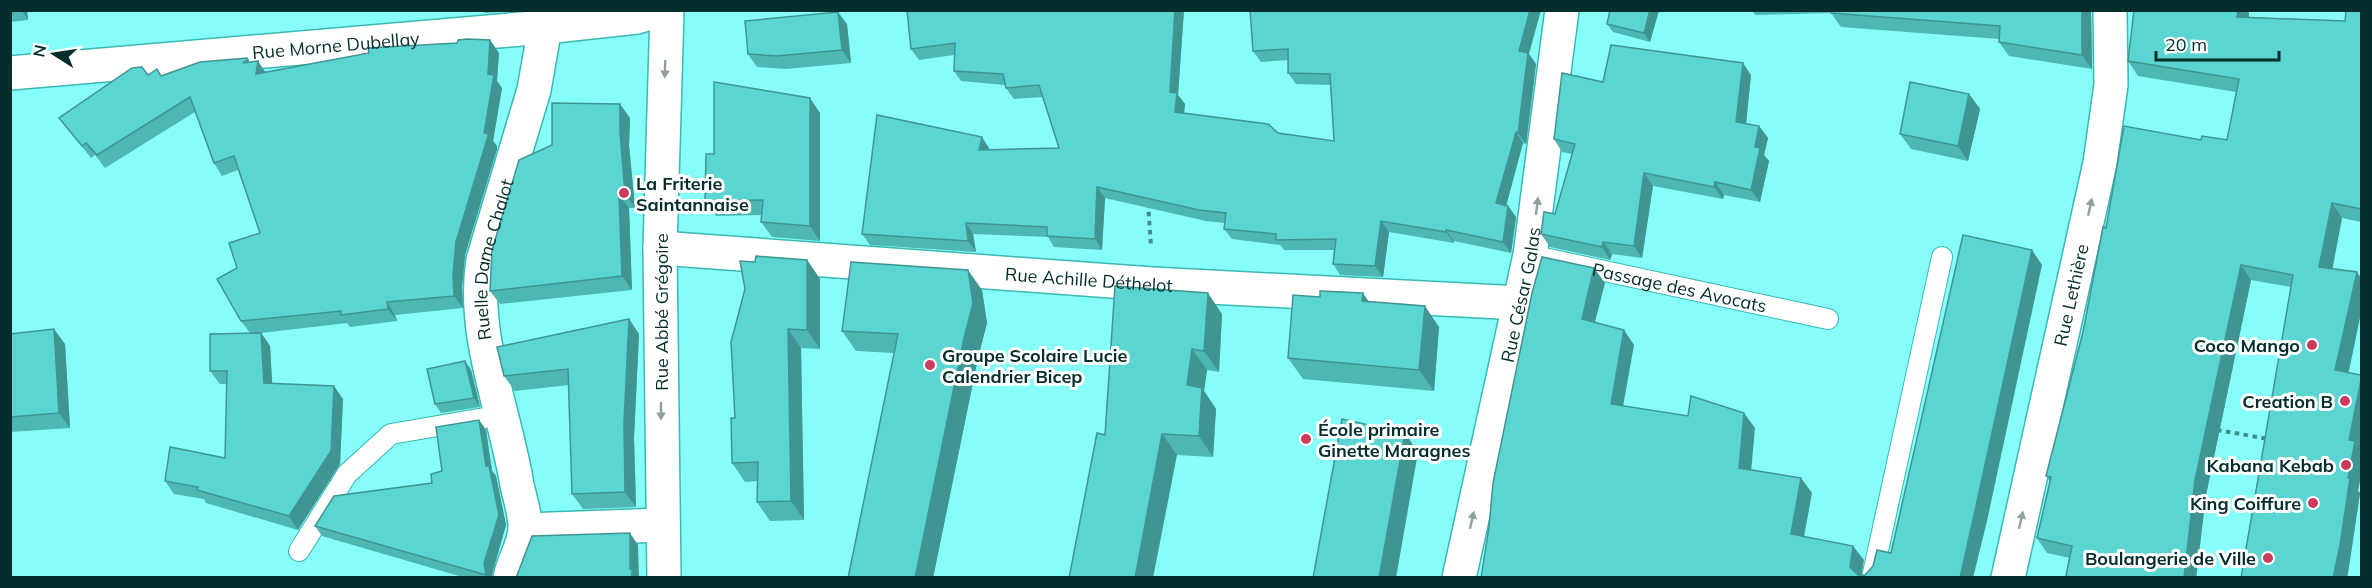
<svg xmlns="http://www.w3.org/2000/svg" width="2372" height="588" font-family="Mulish,sans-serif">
<rect width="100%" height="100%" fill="#86fdf8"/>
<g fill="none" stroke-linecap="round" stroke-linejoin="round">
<g stroke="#39b9b5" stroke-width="22">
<g id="lane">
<path id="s1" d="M1530 255 1828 319"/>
<polyline points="299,551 347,474 391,434 502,415"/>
<polyline points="1872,578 1942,257"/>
</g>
</g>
<g stroke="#39b9b5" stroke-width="36">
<g id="street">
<path id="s2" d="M10 73 545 27 637 17 660 10"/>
<path id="s3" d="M660 248 1152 284 1520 303"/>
<polyline points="525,530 662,525"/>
<path id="s4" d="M510 578C513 561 524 546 525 530 526 516 520 499 517 485 505 411 471 335 483 260L534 90 545 27"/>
<polyline points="664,578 660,248 667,10"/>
<path id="s5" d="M1459 578 1530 255 1562 10"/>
</g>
</g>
<g stroke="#39b9b5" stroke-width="36">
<g id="secondary">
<path id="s6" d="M2008 578 2100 163 2111 85 2110 10"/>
</g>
</g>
<g stroke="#3f8c89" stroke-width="4" stroke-dasharray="4.5 4.5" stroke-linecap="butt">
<polyline points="1148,203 1151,246"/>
<polyline points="2217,430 2269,439"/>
</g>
<use href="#lane" stroke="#fff" stroke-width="20"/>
<use href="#street" stroke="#fff" stroke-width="33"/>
<use href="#secondary" stroke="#fff" stroke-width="33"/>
</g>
<g fill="#4eb7b4">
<polygon points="10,10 27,10 28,20 10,22"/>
<polygon points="482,10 501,10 501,12 485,13"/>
<polygon points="907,10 1184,10 1178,95 1185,104 1184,113 1278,133 1334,141 1331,85 1296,84 1288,73 1288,60 1261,62 1253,51 1250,10 1529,54 1536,64 1526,144 1523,143 1506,205 1508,206 1516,217 1511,253 1454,241 1454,243 1389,232 1383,277 1340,275 1333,264 1334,250 1284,250 1280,245 1232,239 1224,229 1225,223 1206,221 1105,198 1102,250 1054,247 1048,237 973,234 976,252 870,245 862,234 989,148 989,150 1059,148 1043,97 1014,99 1006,88 1005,85 961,81 954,71 954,55 919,60 911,49"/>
<polygon points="1610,10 1659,10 1650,42 1613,32 1607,24"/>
<polygon points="1752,10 2091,10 2092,69 2009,56 1999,42 1999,39 1841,27 1831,13 1755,15"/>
<polygon points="2249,10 2249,17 2345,21 2361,10 2361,222 2342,218 2332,268 2360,449 2358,491 2360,493 2350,560 2347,578 2241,578 2291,287 2251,280 2206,495 2196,578 2067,578 2066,576 2070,558 2047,553 2037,538 2050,482 2046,476 2083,332 2106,228 2201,140 2227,140 2236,92 2138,76 2128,61"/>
<polygon points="847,24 851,63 786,69 757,67 748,54"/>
<polygon points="490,40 499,53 497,81 502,88 493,141 497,146 497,149 465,255 462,287 463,308 395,315 397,321 350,327 347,323 261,333 270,346 272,383 343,399 340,464 298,530 206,503 204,499 174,494 165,481 225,458 227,384 220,384 210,371 250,333 241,321 237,268 260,233 238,170 222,176 214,163 195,112 105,168 95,155 91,158 59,118 162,76 247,58 250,62 266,72 457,43"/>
<polygon points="1751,75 1746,123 1759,126 1768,138 1764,155 1769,161 1760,202 1724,195 1723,199 1653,186 1642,258 1612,254 1610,260 1550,247 1541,234 1555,214 1572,154 1562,152 1554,139 1603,82"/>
<polygon points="1969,94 1980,109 1968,161 1911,149 1900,134"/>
<polygon points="820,113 820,241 772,237 761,222 762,215 716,216 705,201 714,154"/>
<polygon points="630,118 629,145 635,208 629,208 632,290 500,304 490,291"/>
<polygon points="807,260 820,279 820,349 801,348 804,520 770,521 757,502 757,481 745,482 732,463 735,418 755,262"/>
<polygon points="982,290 987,323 978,358 933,578 848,578 894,353 856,351 842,331"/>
<polygon points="1368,301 1439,327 1434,391 1303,379 1288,358"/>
<polygon points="1222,314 1219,372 1207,370 1204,391 1216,409 1213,457 1177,455 1105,435"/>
<polygon points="629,319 639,334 634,438 636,507 583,509 572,494 569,385 515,391 504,376"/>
<polygon points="10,334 65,344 70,428 10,432"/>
<polygon points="471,370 480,407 441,413 435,404"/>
<polygon points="479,420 486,430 492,471 496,476 506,525 492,574 492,578 466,578 322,536 315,526 432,483 442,471"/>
</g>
<g fill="#409592">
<polygon points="21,10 27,10 28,20"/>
<polygon points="1175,10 1184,10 1178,95 1185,104 1183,123 1175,112 1170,92"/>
<polygon points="1530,10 1541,10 1529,54 1536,64 1526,144 1518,133 1519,51"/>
<polygon points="1650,10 1659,10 1650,42 1644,33"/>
<polygon points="2082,10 2091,10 2092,69 2082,55"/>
<polygon points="2238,10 2249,10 2248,32 2237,17"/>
<polygon points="838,12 847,24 851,63 842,50"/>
<polygon points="490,40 499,53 497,81 502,88 493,141 497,146 497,149 465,255 462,287 463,308 454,296 453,274 456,242 484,133"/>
<polygon points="247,58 256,72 258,61 266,73 256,74 256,72"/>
<polygon points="1743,63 1751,75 1745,134 1736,122"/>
<polygon points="1969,94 1980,109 1968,161 1958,146"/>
<polygon points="810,98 820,113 820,241 810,226"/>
<polygon points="620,104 630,118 629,145 635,208 625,194 620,132"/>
<polygon points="1759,126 1768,138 1764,155 1769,161 1760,202 1751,190 1755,147"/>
<polygon points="1516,132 1523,143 1504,214 1496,203"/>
<polygon points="982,137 989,148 987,161 979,150"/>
<polygon points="1644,173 1653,186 1642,258 1634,246"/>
<polygon points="1715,182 1724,195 1723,199 1714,187"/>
<polygon points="1097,187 1105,198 1102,250 1095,239"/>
<polygon points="619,195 629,208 632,290 622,276"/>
<polygon points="2332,203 2342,218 2330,282 2319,267"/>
<polygon points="1508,206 1516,217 1511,253 1503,242"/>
<polygon points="1381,221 1389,232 1383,277 1375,266"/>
<polygon points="966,223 973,234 976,252 968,241"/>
<polygon points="1446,230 1454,241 1454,243 1446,232"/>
<polygon points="1603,242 1612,254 1610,260 1602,247"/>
<polygon points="2032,250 2042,265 1987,521 1973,578 1960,578"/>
<polygon points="807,260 820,279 820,349 807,330"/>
<polygon points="2241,265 2251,280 2206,495 2196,578 2184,578 2195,480"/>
<polygon points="1594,268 1605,283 1592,334 1582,319"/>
<polygon points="968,270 982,290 987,323 978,358 933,578 915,578"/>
<polygon points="2357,272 2361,278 2361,313 2346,385 2335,370"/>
<polygon points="1208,293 1222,314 1219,372 1204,351"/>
<polygon points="1363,293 1377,314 1362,301"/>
<polygon points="387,302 395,315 397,321 388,309"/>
<polygon points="1425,306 1439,327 1434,391 1419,370"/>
<polygon points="629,319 639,334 634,438 636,507 625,492 624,423"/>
<polygon points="54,329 65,344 70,428 59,413"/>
<polygon points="788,329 801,348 804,520 791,501"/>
<polygon points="1624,330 1634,345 1621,418 1611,404"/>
<polygon points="261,333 270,346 273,396 264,383"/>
<polygon points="1192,349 1207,370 1204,391 1216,409 1213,457 1199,436 1187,385"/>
<polygon points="465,361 471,370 480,407 474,398"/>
<polygon points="2361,380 2361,444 2360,449 2361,451 2361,475 2358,491 2360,493 2350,560 2347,578 2333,578 2348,478 2349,440"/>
<polygon points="334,386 343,399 340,464 298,530 289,516"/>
<polygon points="1744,413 1755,428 1750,483 1739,468"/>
<polygon points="479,420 486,430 492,471 496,476 506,525 492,574 492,578 488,578 486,575 484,563 486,466"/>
<polygon points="1405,433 1418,452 1396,578 1379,578"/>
<polygon points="1162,434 1177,455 1153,578 1135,578"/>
<polygon points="1801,478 1812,493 1802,548 1791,534"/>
<polygon points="630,533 638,545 639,578 632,578 630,569"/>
<polygon points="1853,546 1864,560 1861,578 1850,567"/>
</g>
<g fill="#5bd5d1" stroke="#409592" stroke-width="1.5">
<polygon points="907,10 1175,10 1170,92 1177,93 1175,112 1268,124 1278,133 1334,141 1330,74 1288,73 1288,49 1253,51 1250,10 1530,10 1519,51 1528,53 1518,133 1516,132 1496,203 1508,206 1503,242 1446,230 1446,232 1381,221 1375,266 1333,264 1336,239 1276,240 1276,234 1224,229 1226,213 1199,210 1097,187 1095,239 1047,236 1047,227 966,223 968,241 862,234 877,115 982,137 979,150 1059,148 1039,85 1006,88 1003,74 954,71 955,43 911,49"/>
<polygon points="1610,10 1650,10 1644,33 1607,24"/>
<polygon points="1831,10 2082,10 2082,55 1999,42 2000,26 1831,13"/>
<polygon points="2134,10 2238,10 2237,17 2345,21 2346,10 2361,10 2361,209 2332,203 2319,267 2357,272 2335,370 2361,375 2361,380 2349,440 2355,441 2348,478 2350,478 2340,545 2333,578 2241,578 2293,275 2241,265 2195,480 2184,578 2075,578 2066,576 2072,546 2037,538 2051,477 2046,476 2083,332 2103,227 2106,228 2124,126 2201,140 2202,136 2227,140 2239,79 2128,61"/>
<polygon points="838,12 842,50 777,56 748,54 745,21"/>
<polygon points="467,39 490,40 488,74 494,75 484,133 488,134 488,136 456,242 453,274 454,296 387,302 388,309 341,315 341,311 241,321 217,279 237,268 229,243 260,233 234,156 214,163 190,97 97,155 86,143 82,146 59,118 132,68 142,67 148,75 157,69 161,76 200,62 247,58 248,60 243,63 258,61 256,74 369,53 368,48 457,43 458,40"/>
<polygon points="1611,45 1743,63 1736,122 1759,126 1755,147 1760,148 1751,190 1715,182 1714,187 1644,173 1634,246 1603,242 1602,247 1541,234 1544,212 1555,214 1575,144 1554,139 1562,73 1603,82"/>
<polygon points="714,82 810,98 810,226 761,222 763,200 705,201 706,154 714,154"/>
<polygon points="1910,82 1969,94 1958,146 1900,134"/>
<polygon points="552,103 620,104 620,132 625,194 619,195 622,276 490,291 492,250 519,160 552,145"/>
<polygon points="1963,235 2032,250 1976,506 1960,578 1481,578 1489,527 1493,483 1532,293 1542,257 1594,268 1582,319 1624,330 1611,404 1688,416 1691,396 1744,413 1739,468 1801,478 1791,534 1853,546 1850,567 1858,575 1865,575 1873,566 1877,550 1891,553"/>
<polygon points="756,256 807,260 807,330 788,329 791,501 757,502 758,462 732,463 731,418 735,418 731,342 745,289 740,261 755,262"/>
<polygon points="851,262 968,270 973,303 964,338 915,578 848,578 898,334 842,331"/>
<polygon points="1115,286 1208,293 1204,351 1192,349 1187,385 1202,388 1199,436 1162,434 1135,578 1069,578 1097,433 1105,435"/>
<polygon points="1320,291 1363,293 1362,301 1425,306 1419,370 1288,358 1293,295 1320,297"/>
<polygon points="629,319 624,423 625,492 572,494 568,369 504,376 497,347"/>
<polygon points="54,329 59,413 10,417 10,334"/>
<polygon points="261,333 264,383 334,386 331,451 289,516 197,490 198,487 165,481 170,447 225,458 227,371 210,371 210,334"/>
<polygon points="465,361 474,398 435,404 427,369"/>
<polygon points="1342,419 1405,433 1379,578 1313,578"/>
<polygon points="479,420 486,466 489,466 499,515 484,563 486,575 315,526 334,496 432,483 431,474 442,471 436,427"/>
<polygon points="630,533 630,569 632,569 632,578 516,578 532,536"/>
</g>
<defs><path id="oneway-solid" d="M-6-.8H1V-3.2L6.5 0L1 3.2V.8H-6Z" transform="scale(1.5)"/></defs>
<g fill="#8ea1a0">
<use href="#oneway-solid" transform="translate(665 69) rotate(92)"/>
<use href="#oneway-solid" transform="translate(1537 206) rotate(-83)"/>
<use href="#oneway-solid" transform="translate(2090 207) rotate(-78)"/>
<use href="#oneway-solid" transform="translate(661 411) rotate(90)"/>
<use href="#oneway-solid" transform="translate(1472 520) rotate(-77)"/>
<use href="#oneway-solid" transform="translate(2021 520) rotate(-77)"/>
</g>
<g fill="#cb3b5c" stroke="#fff" stroke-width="2">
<circle cx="624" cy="193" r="6"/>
<circle cx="2312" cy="345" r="6"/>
<circle cx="930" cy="365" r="6"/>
<circle cx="2345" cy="401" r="6"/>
<circle cx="1306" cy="439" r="6"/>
<circle cx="2346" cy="465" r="6"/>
<circle cx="2313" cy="503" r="6"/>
<circle cx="2268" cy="558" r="6"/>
</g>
<g text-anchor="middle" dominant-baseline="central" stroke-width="6" stroke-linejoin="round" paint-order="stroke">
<g font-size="18" fill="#042e2c" stroke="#fff">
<text stroke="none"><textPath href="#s2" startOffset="327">Rue Morne Dubellay</textPath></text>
<text stroke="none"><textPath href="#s4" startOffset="327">Ruelle Dame Chalot</textPath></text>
<text stroke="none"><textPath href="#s3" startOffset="430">Rue Achille Déthelot</textPath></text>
<text stroke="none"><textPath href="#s1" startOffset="153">Passage des Avocats</textPath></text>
<text stroke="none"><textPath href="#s6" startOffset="290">Rue Lethière</textPath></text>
<text stroke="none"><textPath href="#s5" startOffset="290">Rue César Galas</textPath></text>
<text transform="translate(661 312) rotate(-90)">Rue Abbé Grégoire</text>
</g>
<g font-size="18" font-weight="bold" fill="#042e2c" stroke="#fff" text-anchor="end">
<text x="636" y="183" text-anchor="start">La Friterie<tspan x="636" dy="21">Saintannaise</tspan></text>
<text x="2300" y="345">Coco Mango</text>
<text x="942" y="355" text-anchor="start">Groupe Scolaire Lucie<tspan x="942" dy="21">Calendrier Bicep</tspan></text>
<text x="2333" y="401">Creation B</text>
<text x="1318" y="429" text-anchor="start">École primaire<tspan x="1318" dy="21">Ginette Maragnes</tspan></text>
<text x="2334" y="465">Kabana Kebab</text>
<text x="2301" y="503">King Coiffure</text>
<text x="2256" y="558">Boulangerie de Ville</text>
</g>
</g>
<rect width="2372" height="588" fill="none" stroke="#042e2c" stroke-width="24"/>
<g transform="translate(54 54) rotate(282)" stroke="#ffffff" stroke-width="4.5" paint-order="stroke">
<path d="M0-4.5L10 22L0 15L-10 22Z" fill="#042e2c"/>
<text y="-9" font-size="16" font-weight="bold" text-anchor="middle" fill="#042e2c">N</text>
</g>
<path d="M2156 51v9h123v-9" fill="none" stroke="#042e2c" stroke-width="3"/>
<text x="2165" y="51" font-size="18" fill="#042e2c" stroke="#ffffff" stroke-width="4.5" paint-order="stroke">20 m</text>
</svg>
